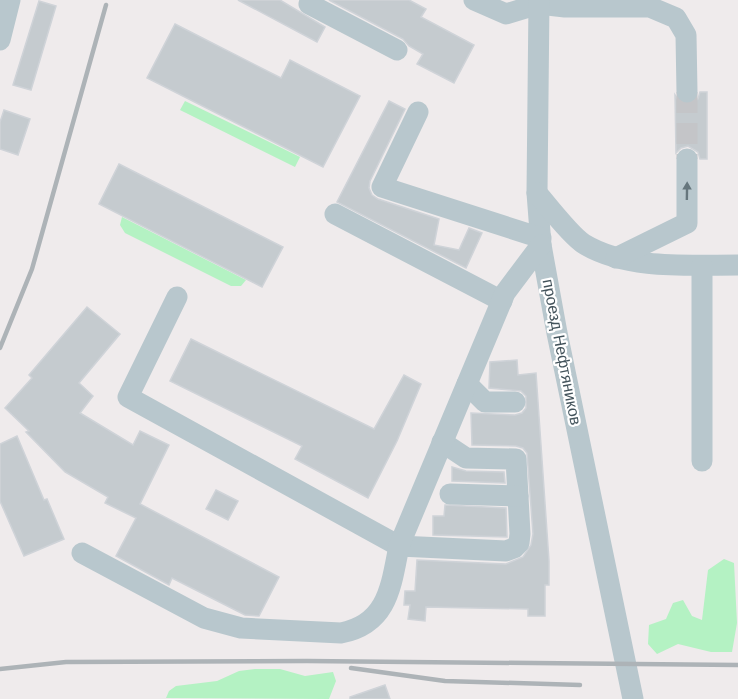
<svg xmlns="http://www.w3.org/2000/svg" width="738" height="699" font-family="'Work Sans',sans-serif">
<rect width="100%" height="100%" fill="#efebec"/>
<g fill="#b4f2c3">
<polygon points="185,101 300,157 295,167 180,110"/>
<polygon points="122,217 246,280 241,286 231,286 125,233 120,225"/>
<polygon points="724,559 734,563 737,623 732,652 711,652 678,644 657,654 648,644 649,625 666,619 673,603 683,600 692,616 702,620 708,570"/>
<polygon points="255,669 280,669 305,676 333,672 336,681 329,699 166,698 169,691 176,686 217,681 239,671"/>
</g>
<g fill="#c5cbcf" stroke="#cfd3d8" stroke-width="1.5">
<polygon points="238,0 280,0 325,27 317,42"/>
<polygon points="329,0 409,0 426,9 421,17 474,45 454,83 417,64 423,54 409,46 403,39"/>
<polygon points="39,1 56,6 31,90 13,85"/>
<polygon points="175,24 281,78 290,60 360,96 323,167 147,78"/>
<polygon points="700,92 707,92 707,159 700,159 698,152 688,146 681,148 676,153 675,95 680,103 688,105 698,99"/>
<polygon points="389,101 405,109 370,181 369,188 372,195 378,199 439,219 434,245 459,250 469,228 482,233 466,268 337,202"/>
<polygon points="4,110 30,119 18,155 0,149 0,122"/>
<polygon points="119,164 283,247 262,287 99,204"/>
<polygon points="87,307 120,334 79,383 93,396 80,413 133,445 140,431 169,445 140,504 279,577 259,616 245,615 172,578 169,585 116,556 136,518 105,503 108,497 65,472 26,432 29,431 5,408 32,378 29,375"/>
<polygon points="191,339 374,429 404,375 421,384 397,441 368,498 295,459 302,446 170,381"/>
<polygon points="517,360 518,375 536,373 549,561 549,585 545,585 545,616 528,616 528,609 426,607 425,621 408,619 410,605 404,605 405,591 415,591 417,560 506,564 523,557 531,545 533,534 527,453 523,448 516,446 472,445 471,413 515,415 522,413 526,408 526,396 521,391 489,388 490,362"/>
<polygon points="17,436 44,500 47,499 64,539 24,556 0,501 0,444"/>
<polygon points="452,467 466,471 504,472 505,483 452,481"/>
<polygon points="216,490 238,501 228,520 206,509"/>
<polygon points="445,505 506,508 507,537 433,535 433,516 444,516"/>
<polygon points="385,685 390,699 350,699 350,697"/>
</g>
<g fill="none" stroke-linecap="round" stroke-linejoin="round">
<polyline stroke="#c4c5c8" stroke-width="21" stroke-dasharray="21 10" stroke-linecap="butt" points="687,92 687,159"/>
<g stroke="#b8c7cd" stroke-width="21">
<polyline points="311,0 309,4 397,50"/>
<polyline points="474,0 506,14 539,4 565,7 650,7 676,18 686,35 687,92"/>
<polyline points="539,0 537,193 541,245 557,333 633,699"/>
<polyline points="0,40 10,0"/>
<polyline points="418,112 382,187 541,238"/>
<path d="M537 193C547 205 572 237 584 244 627 270 689 265 738 265"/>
<polyline points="335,214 502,301"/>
<polyline points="616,258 687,223 687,159"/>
<polyline points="702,266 702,461"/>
<polyline points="177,297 128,397 399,546 506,551 514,548 519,543 520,534 516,459 466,458 442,442"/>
<polyline points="467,384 485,402 515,402"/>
<polyline points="450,494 518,496"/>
<path d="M82 553 204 618 241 628 341 633C388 624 391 586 399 546L505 293 541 245"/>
</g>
<g stroke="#adb3b7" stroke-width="4.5">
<polyline points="0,348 32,269 106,5"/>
<polyline points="351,668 445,681 580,685"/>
<polyline points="0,669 66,662 307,661 738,665"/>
</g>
</g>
<defs><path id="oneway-solid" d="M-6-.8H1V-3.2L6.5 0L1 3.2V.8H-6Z" transform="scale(1.5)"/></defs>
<use fill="#66767d" href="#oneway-solid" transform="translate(687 191) rotate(-89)"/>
<g text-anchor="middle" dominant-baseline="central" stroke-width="4.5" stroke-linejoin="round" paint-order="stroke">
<g font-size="16" fill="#43535b" stroke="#fff">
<text transform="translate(562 352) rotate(79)">проезд Нефтяников</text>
</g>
</g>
</svg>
